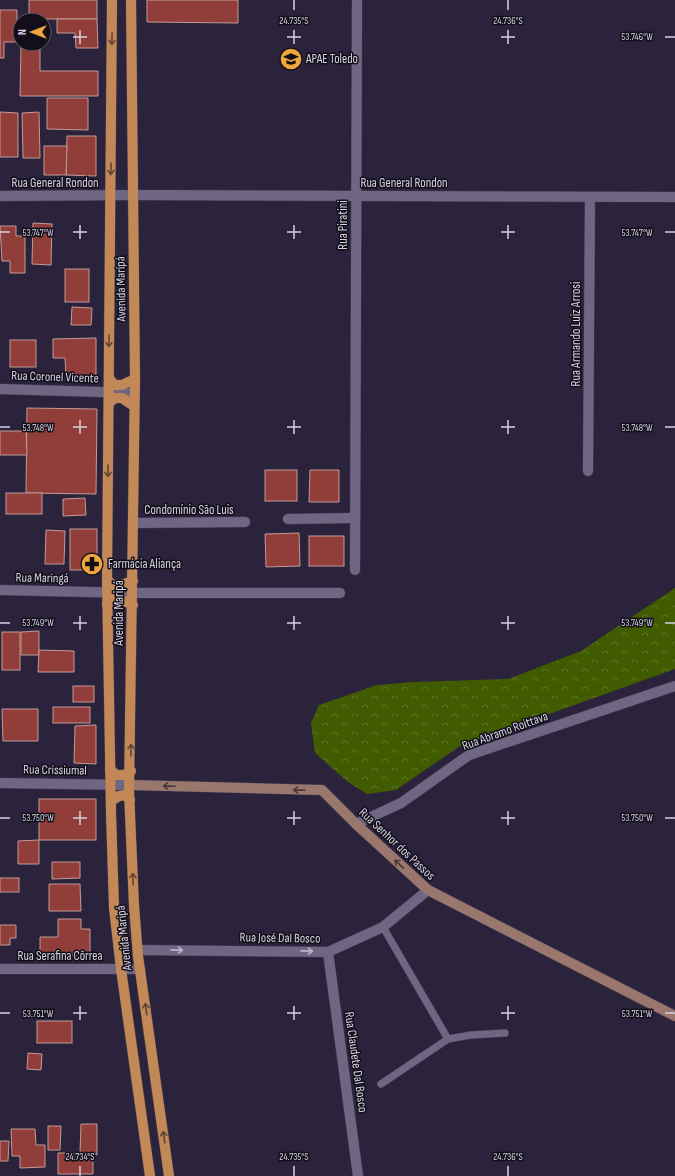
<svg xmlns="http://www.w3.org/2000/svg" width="675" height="1176" font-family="'Sofia Sans Condensed',sans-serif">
<defs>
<pattern id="forest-crowns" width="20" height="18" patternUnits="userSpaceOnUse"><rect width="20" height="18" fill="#415c00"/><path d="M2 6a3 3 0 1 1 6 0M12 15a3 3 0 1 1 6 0" fill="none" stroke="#5c7225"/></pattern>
</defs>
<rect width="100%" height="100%" fill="#2b233c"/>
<polygon fill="url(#forest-crowns)" points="675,588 675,669 460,746 396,790 367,794 348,782 315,753 311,723 319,705 377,685 413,682 508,679 581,651"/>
<g fill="#913e3b" stroke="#c29b97">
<rect x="29" y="0" width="68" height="19"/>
<polygon points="147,0 238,0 238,23 147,22"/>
<polygon points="0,10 17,10 17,42 4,42 4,58 0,58"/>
<polygon points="57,19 97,19 98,48 76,48 75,33 57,33"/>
<polygon points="21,44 40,44 40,71 98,71 98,96 20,96"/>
<polygon points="47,98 88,98 88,130 47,129"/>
<polygon points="0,112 18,113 18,157 0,157"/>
<polygon points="39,112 40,158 23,158 22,113"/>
<polygon points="67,136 96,136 96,176 66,175"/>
<polygon points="44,146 67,146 66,175 44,175"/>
<polygon points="33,223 52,224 51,265 32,264"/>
<polygon points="0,226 16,226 16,236 25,236 25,273 10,273 10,261 2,261"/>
<rect x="65" y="269" width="24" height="33"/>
<polygon points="72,307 92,308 91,325 71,325"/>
<polygon points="96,338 96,377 66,377 65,358 53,358 53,339"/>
<rect x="10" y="340" width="26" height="27"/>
<polygon points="27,408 97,409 96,494 26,493"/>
<polygon points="0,431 26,431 27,455 0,455"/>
<rect x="265" y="470" width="32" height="31"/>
<polygon points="310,470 339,470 339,502 309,502"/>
<rect x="6" y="493" width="36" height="21"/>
<polygon points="85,498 86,515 63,516 63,499"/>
<rect x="70" y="529" width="27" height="41"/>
<polygon points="46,530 65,531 64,564 45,564"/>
<polygon points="299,533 300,566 266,567 265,534"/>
<rect x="309" y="536" width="35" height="30"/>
<polygon points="39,631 39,655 21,655 21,632"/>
<rect x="2" y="632" width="18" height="38"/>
<polygon points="39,650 74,651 74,672 38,672"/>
<rect x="73" y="686" width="21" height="16"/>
<rect x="53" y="707" width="37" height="16"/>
<polygon points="2,709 38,709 38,741 3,741"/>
<polygon points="96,725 96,764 74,763 75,726"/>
<rect x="39" y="799" width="57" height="41"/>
<polygon points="39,840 39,864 18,864 18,841"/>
<polygon points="52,862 80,862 80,878 52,879"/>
<rect x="0" y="878" width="19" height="14"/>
<polygon points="49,884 80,884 81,911 49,911"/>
<polygon points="58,919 81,919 81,929 90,929 90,956 40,955 40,937 58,937"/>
<polygon points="0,925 16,925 16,938 10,938 10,945 0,945"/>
<rect x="37" y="1021" width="35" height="22"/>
<polygon points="28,1053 42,1054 41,1070 27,1069"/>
<polygon points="81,1124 97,1124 97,1155 93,1154 93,1174 58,1174 58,1153 80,1153"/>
<polygon points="48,1126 61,1126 60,1150 48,1150"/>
<polygon points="11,1129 35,1129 36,1145 45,1145 45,1167 20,1168 20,1156 12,1156"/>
<polygon points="0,1141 9,1141 8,1161 0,1161"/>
</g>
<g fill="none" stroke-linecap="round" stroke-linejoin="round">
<g stroke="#463e54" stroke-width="8">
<g id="lane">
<polyline points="448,1039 471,1035 505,1033"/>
<polyline points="381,1084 448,1039 383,927"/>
</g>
</g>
<g stroke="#463e54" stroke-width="11">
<g id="street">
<polyline points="0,196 133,195 675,197"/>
<polyline points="0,389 134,393"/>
<polyline points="588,471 590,197"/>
<polyline points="288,519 355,518"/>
<polyline points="133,523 245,522"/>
<polyline points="355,570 357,0"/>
<polyline points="0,590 133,593 340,593"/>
<polyline points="0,783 130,785"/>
<polyline points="356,824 401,803 469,755 675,686"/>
<polyline points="138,950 328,952 383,927 428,890"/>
<polyline points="328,952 358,1176"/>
<polyline points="0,969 140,969"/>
</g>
</g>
<g stroke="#463e54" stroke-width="11">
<polyline id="secondary" points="130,785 322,790 356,824 428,890 675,1016"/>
</g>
<g stroke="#463e54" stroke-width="11">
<g id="primary">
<polyline points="112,0 107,580 111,813 114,908 121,969 150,1176"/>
<polyline points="131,0 135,379 129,791 134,906 138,956 169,1176"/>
<polyline points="109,378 114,385 122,385 135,379"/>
<polyline points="109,403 115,398 122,398 134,406"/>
<polyline points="107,580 113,585 121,585 133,581"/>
<polyline points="107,605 112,599 122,600 133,605"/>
<polyline points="110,769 116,775 124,775 131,771"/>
<polyline points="111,801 119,796 125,795 130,800"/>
</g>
</g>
<use href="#lane" stroke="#6f6683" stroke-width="7"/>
<use href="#street" stroke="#6f6683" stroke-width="10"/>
<use href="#secondary" stroke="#99776d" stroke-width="10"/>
<use href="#primary" stroke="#c28857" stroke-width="10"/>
</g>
<defs><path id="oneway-shaft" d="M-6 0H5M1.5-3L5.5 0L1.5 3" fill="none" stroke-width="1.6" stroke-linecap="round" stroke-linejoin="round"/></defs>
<g stroke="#614535">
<use href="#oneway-shaft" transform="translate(112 39) rotate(91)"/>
<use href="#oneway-shaft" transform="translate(111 169) rotate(91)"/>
<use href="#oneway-shaft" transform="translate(109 341) rotate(91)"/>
<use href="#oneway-shaft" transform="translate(108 471) rotate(91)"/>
<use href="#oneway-shaft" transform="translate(131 750) rotate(-89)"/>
<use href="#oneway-shaft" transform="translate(133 879) rotate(-92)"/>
<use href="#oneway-shaft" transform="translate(146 1009) rotate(-98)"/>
<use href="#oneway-shaft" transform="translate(164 1137) rotate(-98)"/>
</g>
<g stroke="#48393b">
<use href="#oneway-shaft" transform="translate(169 786) rotate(-178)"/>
<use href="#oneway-shaft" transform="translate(299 790) rotate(-178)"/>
<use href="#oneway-shaft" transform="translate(399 864) rotate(-137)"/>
</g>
<g stroke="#bcb6ca">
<use href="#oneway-shaft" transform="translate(177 950) rotate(1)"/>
<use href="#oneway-shaft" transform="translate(307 951) rotate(1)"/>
</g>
<path fill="none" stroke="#d5d1e1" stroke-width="1.5" d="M294 0V10M508 0V10M80 30V44M294 30V44M508 30V44M73 37H87M287 37H301M501 37H515M665 37H675M80 225V239M294 225V239M508 225V239M0 232H10M73 232H87M287 232H301M501 232H515M665 232H675M80 420V434M294 420V434M508 420V434M0 427H10M73 427H87M287 427H301M501 427H515M665 427H675M80 616V630M294 616V630M508 616V630M0 623H10M73 623H87M287 623H301M501 623H515M665 623H675M80 811V825M294 811V825M508 811V825M0 818H10M73 818H87M287 818H301M501 818H515M665 818H675M80 1006V1020M294 1006V1020M508 1006V1020M0 1013H10M73 1013H87M287 1013H301M501 1013H515M665 1013H675M80 1166V1176M294 1166V1176M508 1166V1176"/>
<defs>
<g id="school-disc" transform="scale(1.15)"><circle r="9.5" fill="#efa73d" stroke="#120f1a"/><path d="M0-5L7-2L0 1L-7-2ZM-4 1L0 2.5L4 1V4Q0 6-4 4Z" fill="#111"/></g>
<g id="pharmacy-disc" transform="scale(1.15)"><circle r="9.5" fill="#efa73d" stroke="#120f1a"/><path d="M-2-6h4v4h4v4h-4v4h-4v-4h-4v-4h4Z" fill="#111"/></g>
</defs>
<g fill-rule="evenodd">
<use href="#school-disc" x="291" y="59"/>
<use href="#pharmacy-disc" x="92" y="564"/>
</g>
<g text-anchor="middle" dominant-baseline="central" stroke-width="3" stroke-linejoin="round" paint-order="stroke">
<g font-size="13" fill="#d5d1e1" stroke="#120f1a" text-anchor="start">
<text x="306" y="59">APAE Toledo</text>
<text x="108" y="564">Farmácia Aliança</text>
</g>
<g font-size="13" fill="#d5d1e1" stroke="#120f1a">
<text x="55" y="183">Rua General Rondon</text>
<text x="404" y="183">Rua General Rondon</text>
<text transform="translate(343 225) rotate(-90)">Rua Piratini</text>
<text transform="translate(121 289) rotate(-91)">Avenida Maripá</text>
<text transform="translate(576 334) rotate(-90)">Rua Armando Luiz Arrosi</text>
<text transform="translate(55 377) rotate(2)">Rua Coronel Vicente</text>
<text x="189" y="510">Condomínio São Luis</text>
<text transform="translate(42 578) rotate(1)">Rua Maringá</text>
<text transform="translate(119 613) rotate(-90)">Avenida Maripá</text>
<text transform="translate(505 731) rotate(-20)">Rua Abramo Roittava</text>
<text transform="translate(55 770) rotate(1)">Rua Crissiumal</text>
<text transform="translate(397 844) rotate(43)">Rua Senhor dos Passos</text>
<text transform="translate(124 938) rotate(-96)">Avenida Maripá</text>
<text transform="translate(280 938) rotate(1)">Rua José Dal Bosco</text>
<text x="60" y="956">Rua Serafina Côrrea</text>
<text transform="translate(356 1062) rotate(82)">Rua Claudete Dal Bosco</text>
</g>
</g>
<g font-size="10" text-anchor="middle" fill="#d5d1e1" stroke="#120f1a" stroke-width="3" stroke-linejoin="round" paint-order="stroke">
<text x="294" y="24">24.735°S</text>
<text x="508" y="24">24.736°S</text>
<text x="637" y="40">53.746°W</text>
<text x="637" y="236">53.747°W</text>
<text x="38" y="236">53.747°W</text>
<text x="637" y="431">53.748°W</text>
<text x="38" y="431">53.748°W</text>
<text x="637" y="626">53.749°W</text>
<text x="38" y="626">53.749°W</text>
<text x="637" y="821">53.750°W</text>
<text x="38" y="821">53.750°W</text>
<text x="637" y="1017">53.751°W</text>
<text x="38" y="1017">53.751°W</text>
<text x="80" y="1160">24.734°S</text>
<text x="294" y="1160">24.735°S</text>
<text x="508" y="1160">24.736°S</text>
</g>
<g transform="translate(32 32) rotate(270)"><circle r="19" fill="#120f1a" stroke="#605d6a"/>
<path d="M0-3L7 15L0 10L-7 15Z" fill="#efa73d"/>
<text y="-6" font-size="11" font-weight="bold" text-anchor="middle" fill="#d5d1e1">N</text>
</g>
</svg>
